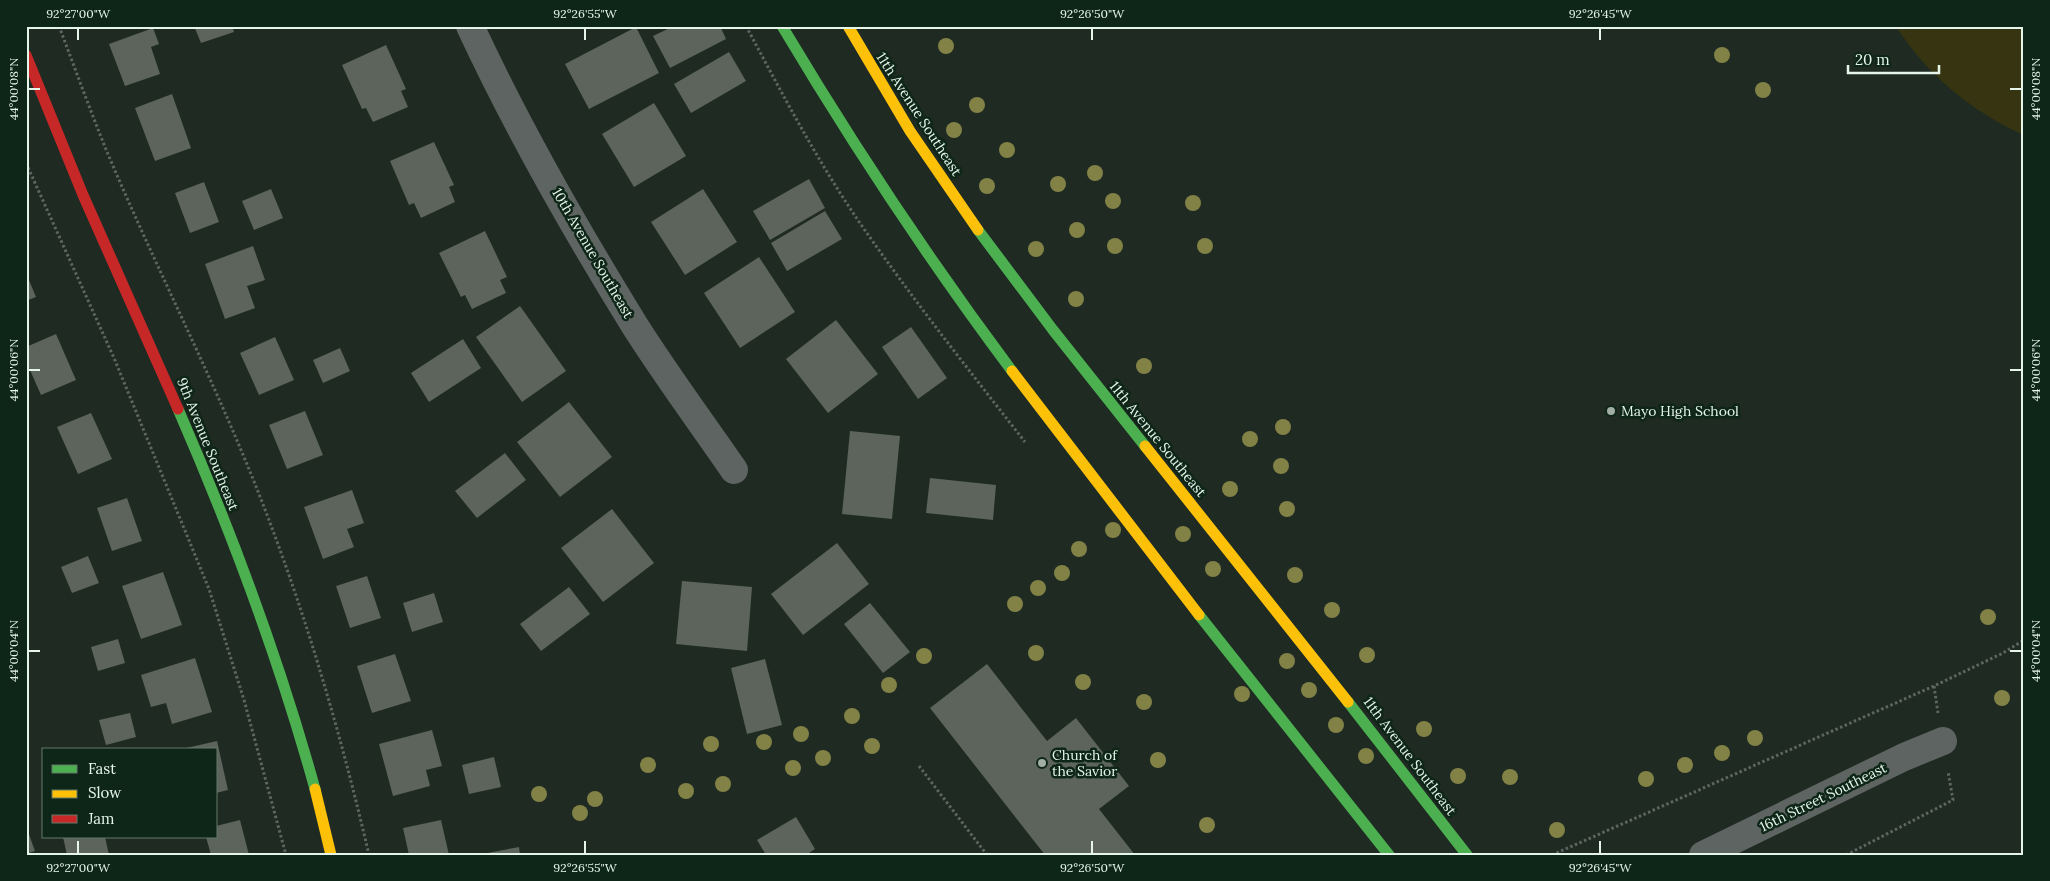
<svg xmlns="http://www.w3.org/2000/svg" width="2050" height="881" font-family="Lora,serif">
<rect width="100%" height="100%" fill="#1e2a22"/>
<path fill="#373411" d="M1896 26H2024V135C1973 113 1925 73 1896 26Z"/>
<g fill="#5c645b">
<polygon points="194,26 232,26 234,32 201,43"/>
<polygon points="674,26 720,26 726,39 670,68 653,36"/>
<polygon points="636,27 659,73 589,109 565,64"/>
<polygon points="153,28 159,44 151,47 160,74 125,86 109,44"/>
<polygon points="386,45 406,89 401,91 408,107 373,122 366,108 362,109 342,65"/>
<polygon points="729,52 746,81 691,113 674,84"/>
<polygon points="172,94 191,148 155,161 135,108"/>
<polygon points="654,103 686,156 634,187 602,134"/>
<polygon points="434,142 454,185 449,187 455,202 421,218 414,203 409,205 390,161"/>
<polygon points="809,179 825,208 770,240 753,211"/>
<polygon points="204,182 219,222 190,233 175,193"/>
<polygon points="271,189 283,218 254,230 242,201"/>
<polygon points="703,189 737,242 685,275 651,222"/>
<polygon points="825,211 842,239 787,271 771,243"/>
<polygon points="485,231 507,277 500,280 506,293 472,309 465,295 461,297 439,253"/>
<polygon points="253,246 265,280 247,286 255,308 225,319 205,264"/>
<polygon points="759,257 795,312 740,348 704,293"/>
<polygon points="26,273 36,297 26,301"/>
<polygon points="520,306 566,371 522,402 476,337"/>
<polygon points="836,320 878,374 828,413 786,359"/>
<polygon points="911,327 947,378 918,399 882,347"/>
<polygon points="56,334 76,380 41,395 26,361 26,347"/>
<polygon points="275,337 294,380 259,395 240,353"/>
<polygon points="463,339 481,368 429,402 411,373"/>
<polygon points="340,348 350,371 323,383 313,360"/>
<polygon points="569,402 612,457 560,497 517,442"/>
<polygon points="305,411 323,455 287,469 269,425"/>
<polygon points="91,413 112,459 78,474 57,427"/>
<polygon points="850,431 900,436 892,519 842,514"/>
<polygon points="505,453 526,480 477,518 455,491"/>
<polygon points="930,478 996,485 993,520 926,513"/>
<polygon points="352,490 364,523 347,529 354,547 323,559 304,507"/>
<polygon points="127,498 142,541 112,551 97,508"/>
<polygon points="612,509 654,563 603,602 561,548"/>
<polygon points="837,543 869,584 803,635 771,594"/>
<polygon points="88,556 99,583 72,593 61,567"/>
<polygon points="163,572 182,625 141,639 122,586"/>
<polygon points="367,576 381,618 350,628 336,586"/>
<polygon points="682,581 752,587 747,651 676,644"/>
<polygon points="569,587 590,614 541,651 520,624"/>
<polygon points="434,593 443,622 412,632 403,603"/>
<polygon points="870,603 910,652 883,673 844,624"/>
<polygon points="118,639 125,663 98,671 91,647"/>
<polygon points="395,654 411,701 372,713 357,666"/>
<polygon points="195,658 212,712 172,724 166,703 151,707 141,675"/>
<polygon points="765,659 782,725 747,734 731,668"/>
<polygon points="987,664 1047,741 1076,718 1129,786 1099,809 1135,855 1045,855 930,708"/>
<polygon points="130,713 136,737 106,745 99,720"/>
<polygon points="432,730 442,766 426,770 430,786 393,796 379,744"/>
<polygon points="217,741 228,790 216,793 216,750 182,749"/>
<polygon points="494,757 501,787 469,794 462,765"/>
<polygon points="796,817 815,849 806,855 766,855 757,840"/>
<polygon points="240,820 249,855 211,855 206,837 216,837 216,826"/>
<polygon points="441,820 449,855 409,855 403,828"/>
<polygon points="26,826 35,851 26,854"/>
<polygon points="63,837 105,837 109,855 67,855"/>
<polygon points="519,847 520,855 482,855 482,854"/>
</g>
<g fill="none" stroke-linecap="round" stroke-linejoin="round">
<g stroke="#5f6662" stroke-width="3" stroke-dasharray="2.5 2.5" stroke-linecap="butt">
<path d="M59 26C74 66 89 107 105 147 153 262 211 373 257 489 304 608 340 730 369 855"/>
<path d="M746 26C784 97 822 170 869 236 918 306 972 374 1025 442"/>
<polyline points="26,163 114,358 209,589 244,700 286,855"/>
<polyline points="1934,686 1938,713"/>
<polyline points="919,766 987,855"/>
<polyline points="1552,855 1934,686 2003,653 2024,640"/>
<polyline points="1846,855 1953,800 1948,771"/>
</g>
<g stroke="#5e6462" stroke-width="28">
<path d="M470 26C518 129 575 229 635 326 666 375 701 422 734 470"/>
<polyline points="1703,855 1904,757 1943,741"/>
</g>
<g stroke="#4caf50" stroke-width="11">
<path d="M782 26C853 145 929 260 1012 371"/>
<polyline points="978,230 1053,330 1145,446"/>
<path d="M178 409C232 533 279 659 315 789"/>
<polyline points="1199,615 1389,855"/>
<polyline points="1348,702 1467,855"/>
</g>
<g stroke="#ffc107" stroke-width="11">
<polyline points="848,26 910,131 978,230"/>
<polyline points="1012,371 1199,615"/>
<polyline points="1145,446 1348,702"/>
<polyline points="315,789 331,855"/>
</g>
<polyline stroke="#c62828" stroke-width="11" points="26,55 83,195 178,409"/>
</g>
<g fill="#828146">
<circle cx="946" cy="46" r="8"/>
<circle cx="1722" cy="55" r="8"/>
<circle cx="1763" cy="90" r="8"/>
<circle cx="977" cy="105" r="8"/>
<circle cx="954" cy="130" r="8"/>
<circle cx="1007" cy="150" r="8"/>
<circle cx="1095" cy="173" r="8"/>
<circle cx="1058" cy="184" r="8"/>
<circle cx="987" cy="186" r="8"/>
<circle cx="1113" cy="201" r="8"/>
<circle cx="1193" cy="203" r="8"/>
<circle cx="1077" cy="230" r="8"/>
<circle cx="1115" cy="246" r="8"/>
<circle cx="1205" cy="246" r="8"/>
<circle cx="1036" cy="249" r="8"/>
<circle cx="1076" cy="299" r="8"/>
<circle cx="1144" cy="366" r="8"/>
<circle cx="1283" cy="427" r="8"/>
<circle cx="1250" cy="439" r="8"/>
<circle cx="1281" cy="466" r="8"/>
<circle cx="1230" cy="489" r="8"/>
<circle cx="1287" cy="509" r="8"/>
<circle cx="1113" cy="530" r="8"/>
<circle cx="1183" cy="534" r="8"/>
<circle cx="1079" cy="549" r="8"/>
<circle cx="1213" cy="569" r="8"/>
<circle cx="1062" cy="573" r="8"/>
<circle cx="1295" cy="575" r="8"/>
<circle cx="1038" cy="588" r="8"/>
<circle cx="1015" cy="604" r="8"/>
<circle cx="1332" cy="610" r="8"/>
<circle cx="1988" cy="617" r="8"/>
<circle cx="1036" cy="653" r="8"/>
<circle cx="1367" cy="655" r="8"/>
<circle cx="924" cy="656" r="8"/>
<circle cx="1287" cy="661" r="8"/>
<circle cx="1083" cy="682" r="8"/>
<circle cx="889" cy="685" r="8"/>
<circle cx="1309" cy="690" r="8"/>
<circle cx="1242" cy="694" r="8"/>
<circle cx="2002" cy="698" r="8"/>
<circle cx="1144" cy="702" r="8"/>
<circle cx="852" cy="716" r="8"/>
<circle cx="1336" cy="725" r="8"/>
<circle cx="1424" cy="729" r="8"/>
<circle cx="801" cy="734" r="8"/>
<circle cx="1755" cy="738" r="8"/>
<circle cx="764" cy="742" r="8"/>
<circle cx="711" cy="744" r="8"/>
<circle cx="872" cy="746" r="8"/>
<circle cx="1722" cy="753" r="8"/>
<circle cx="1366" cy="756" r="8"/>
<circle cx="823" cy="758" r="8"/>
<circle cx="1158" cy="760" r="8"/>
<circle cx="648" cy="765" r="8"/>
<circle cx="1685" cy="765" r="8"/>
<circle cx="793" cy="768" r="8"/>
<circle cx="1458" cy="776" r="8"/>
<circle cx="1510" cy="777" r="8"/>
<circle cx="1646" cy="779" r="8"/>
<circle cx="723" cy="784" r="8"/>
<circle cx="686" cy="791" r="8"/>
<circle cx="539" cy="794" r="8"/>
<circle cx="595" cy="799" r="8"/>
<circle cx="580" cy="813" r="8"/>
<circle cx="1207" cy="825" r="8"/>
<circle cx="1557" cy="830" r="8"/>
</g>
<path fill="none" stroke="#e6f5ea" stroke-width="2" d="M78 28V40M585 28V40M1092 28V40M1600 28V40M28 89H40M2010 89H2022M28 370H40M2010 370H2022M28 651H40M2010 651H2022M78 841V854M585 841V854M1092 841V854M1600 841V854"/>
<g fill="#a0aea4" stroke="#0e2617" stroke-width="2">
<circle cx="1611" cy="411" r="5"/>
<circle cx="1042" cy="763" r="5"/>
</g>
<g text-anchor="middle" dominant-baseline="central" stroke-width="5" stroke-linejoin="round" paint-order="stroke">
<g font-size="14" fill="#e6f5ea" stroke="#0e2617">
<text transform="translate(919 114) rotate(57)">11th Avenue Southeast</text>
<text transform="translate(593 253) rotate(60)">10th Avenue Southeast</text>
<text transform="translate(1158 439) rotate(51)">11th Avenue Southeast</text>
<text transform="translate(208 444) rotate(68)">9th Avenue Southeast</text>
<text transform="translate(1410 756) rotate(53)">11th Avenue Southeast</text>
<text transform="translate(1823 797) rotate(-26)">16th Street Southeast</text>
</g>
<g font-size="14" fill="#e6f5ea" stroke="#0e2617" text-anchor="start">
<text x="1621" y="411">Mayo High School</text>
<text x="1052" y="755">Church of<tspan x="1052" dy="16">the Savior</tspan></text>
</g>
</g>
<rect width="2050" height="881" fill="none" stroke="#0e2617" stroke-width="55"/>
<rect x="42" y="748" width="175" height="90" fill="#0e2617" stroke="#64796b"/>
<rect x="52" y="765" width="25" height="8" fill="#4caf50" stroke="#64796b"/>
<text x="88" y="774" font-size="15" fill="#e6f5ea">Fast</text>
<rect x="52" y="790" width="25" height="8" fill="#ffc107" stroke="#64796b"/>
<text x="88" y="798" font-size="15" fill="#e6f5ea">Slow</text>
<rect x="52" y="815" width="25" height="8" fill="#c62828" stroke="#64796b"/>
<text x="88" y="824" font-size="15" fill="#e6f5ea">Jam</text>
<path d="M1848 65v8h91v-8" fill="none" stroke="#e6f5ea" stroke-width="2.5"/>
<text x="1855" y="65" font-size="15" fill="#e6f5ea" stroke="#0e2617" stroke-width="4" paint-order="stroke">20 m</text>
<rect x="28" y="28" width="1994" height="826" fill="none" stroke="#e6f5ea" stroke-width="2"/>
<g font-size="12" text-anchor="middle" fill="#e6f5ea">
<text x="78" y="18">92°27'00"W</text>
<text x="585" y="18">92°26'55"W</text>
<text x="1092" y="18">92°26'50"W</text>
<text x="1600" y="18">92°26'45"W</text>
<text transform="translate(14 89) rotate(-90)" y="4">44°00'08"N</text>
<text transform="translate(2036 89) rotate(-90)" y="4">44°00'08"N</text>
<text transform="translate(14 370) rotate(-90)" y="4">44°00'06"N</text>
<text transform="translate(2036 370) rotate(-90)" y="4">44°00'06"N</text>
<text transform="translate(14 651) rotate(-90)" y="4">44°00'04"N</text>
<text transform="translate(2036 651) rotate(-90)" y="4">44°00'04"N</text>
<text x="78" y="872">92°27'00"W</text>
<text x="585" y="872">92°26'55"W</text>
<text x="1092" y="872">92°26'50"W</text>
<text x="1600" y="872">92°26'45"W</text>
</g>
</svg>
